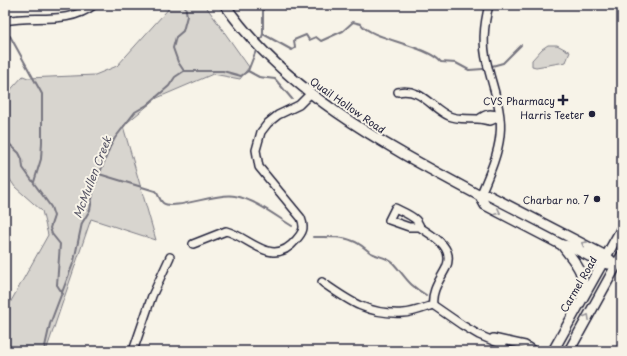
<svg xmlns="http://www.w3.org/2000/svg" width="627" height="356" font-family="'Playpen Sans',sans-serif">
<rect width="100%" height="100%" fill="#f7f3e8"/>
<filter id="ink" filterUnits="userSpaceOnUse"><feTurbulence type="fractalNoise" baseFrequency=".025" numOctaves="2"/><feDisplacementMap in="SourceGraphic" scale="8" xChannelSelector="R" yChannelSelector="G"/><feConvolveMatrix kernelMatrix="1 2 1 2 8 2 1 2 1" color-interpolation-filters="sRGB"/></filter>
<g filter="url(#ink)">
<g fill="#d8d5cf" stroke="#7d7c85">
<polygon points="172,5 205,5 249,67 240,79 213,74 157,98 123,126 156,240 91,219 46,351 5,351 5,307 10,303 48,235 42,211 15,187 5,172 5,96 23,76 28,78 95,75 117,66"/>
<polygon points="548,45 557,45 570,52 566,62 536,67 532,66 532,60 542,49"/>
</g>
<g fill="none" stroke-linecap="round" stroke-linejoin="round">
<g stroke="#76747f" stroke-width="2">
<path d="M263 34 292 50 295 48 294 40 306 35 309 40 316 37 321 41 343 31 353 22 361 24C370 39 426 45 441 62L456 63 469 70 483 69"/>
<polyline points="10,36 42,94 42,142 41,159 34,182"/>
<polyline points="260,42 263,34 263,5"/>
<polyline points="492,66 503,63 521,45"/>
<polyline points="184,71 178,62 173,48 176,37 183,31 187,16 185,5"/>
<polyline points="248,71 259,77 275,79 292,99"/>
<polyline points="5,140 19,153 22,159 23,168 51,207 54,216 50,228 52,234 60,244 57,285 63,294"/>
<path d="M99 174 155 191C159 194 159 200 163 203 174 211 217 192 235 196 256 200 274 215 292 226"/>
<path d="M313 237C326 237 341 236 353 241 360 243 365 249 371 253 379 257 387 257 393 263 406 277 407 284 426 295"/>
<polyline points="44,351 50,324 74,261 82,223 90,210 94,188 110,147 115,138 135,112 147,105 169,86 175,77 184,71 223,71 241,76 248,71 257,48"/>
</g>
<g stroke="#22223b" stroke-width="10">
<g id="street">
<path d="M5 21C35 15 68 25 94 5"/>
<path d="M398 92C421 87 431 108 449 116 458 120 467 118 477 119 488 119 488 125 499 116 491 113 486 113 479 119"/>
<path d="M480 196C488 177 498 156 500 135 503 111 492 86 487 63 482 44 484 24 489 5"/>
<path d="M420 227H409L389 220 395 208C401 211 411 215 416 220 419 223 419 226 421 228 435 237 455 248 446 268 440 280 431 291 433 305"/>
<path d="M193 244 226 231C250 237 272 269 296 240 303 232 305 228 301 218L259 167 256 150 261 132 268 123 278 115 299 105 311 93"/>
<path d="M322 282C349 301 368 315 403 313 412 313 424 308 433 305"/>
<polyline points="433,305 462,325 479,335 498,343 509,351"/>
<polyline points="493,338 525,345 534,351"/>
<polyline points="133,351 152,296 170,257"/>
</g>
</g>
<g stroke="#22223b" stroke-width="12">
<g id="secondary">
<path d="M225 5C287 94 387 146 480 196L485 205 562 245 570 246 602 263 616 265"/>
<polyline points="480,196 488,195 606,256 616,265"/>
<path d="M562 245C575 263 586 271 582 295"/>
<polyline points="553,351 622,228"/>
<polyline points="569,351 622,255"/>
</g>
</g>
<use href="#street" stroke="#f7f3e8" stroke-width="7"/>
<use href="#secondary" stroke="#f7f3e8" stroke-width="9"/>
</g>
<defs><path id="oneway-chevron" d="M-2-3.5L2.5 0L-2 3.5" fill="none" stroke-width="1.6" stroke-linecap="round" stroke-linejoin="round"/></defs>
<g stroke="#97959a">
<use href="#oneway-chevron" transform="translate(498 212) rotate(27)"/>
<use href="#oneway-chevron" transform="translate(584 244) rotate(-152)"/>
<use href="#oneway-chevron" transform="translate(587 317) rotate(-61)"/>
</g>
</g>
<g fill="#22223b" stroke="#f7f3e8" stroke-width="1.5">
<path d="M561 94h4v4h4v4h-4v4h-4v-4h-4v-4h4z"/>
<circle cx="592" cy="114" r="4"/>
<circle cx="597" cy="199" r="4"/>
</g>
<g text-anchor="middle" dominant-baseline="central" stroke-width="4" stroke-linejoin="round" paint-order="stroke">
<g font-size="10" fill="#22223b" stroke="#f7f3e8" text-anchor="end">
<text x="555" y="100">CVS Pharmacy</text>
<text x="584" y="114">Harris Teeter</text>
<text x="589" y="199">Charbar no. 7</text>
</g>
<g font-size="10" fill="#22223b" stroke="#f7f3e8">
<text transform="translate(348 105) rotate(35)">Quail Hollow Road</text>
<text transform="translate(578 284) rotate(-60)">Carmel Road</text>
</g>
<g font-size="11" font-style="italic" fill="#535263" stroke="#f7f3e8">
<text transform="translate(92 177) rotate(-69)">McMullen Creek</text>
</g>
</g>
<rect width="627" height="356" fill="none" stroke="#f7f3e8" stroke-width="20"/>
<rect x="10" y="10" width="607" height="336" fill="none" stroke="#22223b" stroke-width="1.5" filter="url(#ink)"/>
</svg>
